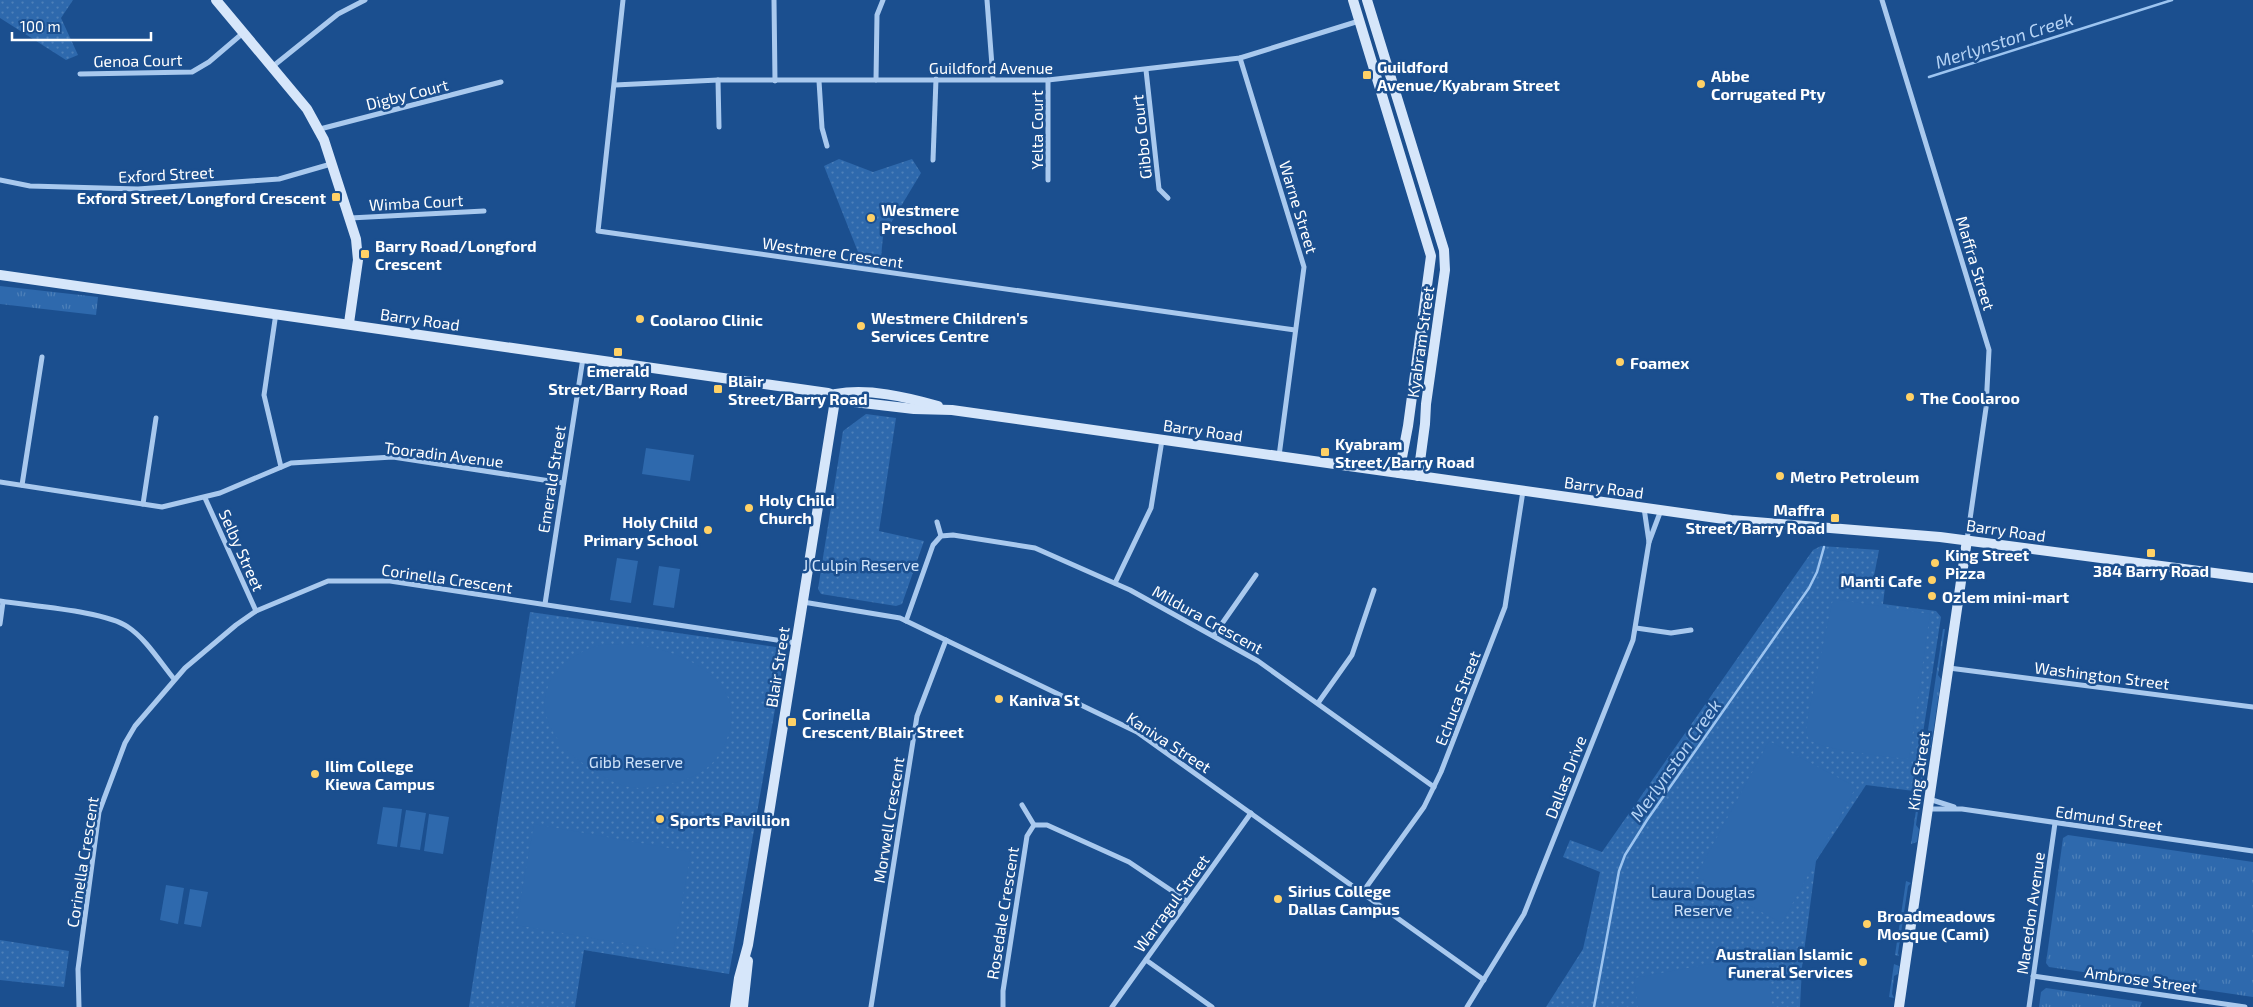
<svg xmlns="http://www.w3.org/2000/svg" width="2253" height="1007" font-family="'Exo 2',sans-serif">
<defs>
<pattern id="grass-tufts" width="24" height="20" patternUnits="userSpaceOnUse" patternTransform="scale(1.25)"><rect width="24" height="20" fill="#2e69ad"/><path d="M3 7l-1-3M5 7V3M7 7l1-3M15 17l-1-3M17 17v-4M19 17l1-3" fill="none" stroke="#4d80b9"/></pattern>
<pattern id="park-dots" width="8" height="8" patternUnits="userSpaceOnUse" patternTransform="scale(1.25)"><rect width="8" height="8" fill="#2e69ad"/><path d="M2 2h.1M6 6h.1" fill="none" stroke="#4d80b9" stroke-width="1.8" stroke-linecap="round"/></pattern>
</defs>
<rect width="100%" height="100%" fill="#1b4f8f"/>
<g fill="url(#grass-tufts)">
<polygon points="0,286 98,297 96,315 0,304"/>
<polygon points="1943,629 1945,629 1938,675 1941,679 1931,747 1927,750 1916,825 1919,829 1917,842 1911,844"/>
<polygon points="2068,835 2253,862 2253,997 2049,967 2046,963 2063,838"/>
<polygon points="1906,881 1911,883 1908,886 1898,953 1899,956 1895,955"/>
<polygon points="1894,964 1899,966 1898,974 1894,976 1892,994 1894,998 1889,997"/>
<polygon points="2046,988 2142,1002 2140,1007 2039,1007 2041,992"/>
</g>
<g fill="url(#park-dots)">
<polygon points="0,0 73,0 61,18 78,55 66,60 0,18"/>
<polygon points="839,159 873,172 912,159 921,173 883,236 880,269 849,265 850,257 860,257 824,166"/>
<polygon points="866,414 896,418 879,531 924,541 902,604 896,606 821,594 818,589 843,431"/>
<polygon points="1821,546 1879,550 1874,576 1886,579 1883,604 1936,611 1941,617 1914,791 1866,785 1816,861 1802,967 1800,1007 1546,1007 1583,949 1600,872 1563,857 1570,840 1602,852 1813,550"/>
<polygon points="530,612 776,647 783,656 783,663 729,974 584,950 575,1007 469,1007"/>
<polygon points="0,940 69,951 64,987 0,980"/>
</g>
<g fill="#2e69ad">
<polygon points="646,448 694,455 690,481 642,474"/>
<polygon points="617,558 638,561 631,603 610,600"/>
<polygon points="659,566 680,569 674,608 653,605"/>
<path d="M1833 599 1930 614 1909 759C1892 757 1818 750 1809 739 1805 734 1807 723 1808 716Z"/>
<path d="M628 644C662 646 716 664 729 700 737 723 724 757 704 770 687 782 659 788 639 788 622 788 607 779 593 770 575 759 555 742 548 721 535 687 563 657 594 647 605 644 617 644 628 644Z"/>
<polygon points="1769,741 1856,787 1782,923 1696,876"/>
<polygon points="383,807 402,809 397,847 377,844"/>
<polygon points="406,810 426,813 420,850 400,847"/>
<polygon points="429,814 449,817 443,854 424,851"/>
<polygon points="534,824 691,852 673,952 516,925"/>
<polygon points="166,885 184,888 178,924 160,920"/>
<polygon points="190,889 208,892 201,927 184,924"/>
<polygon points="1764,954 1773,1007 1638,1007 1634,978"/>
</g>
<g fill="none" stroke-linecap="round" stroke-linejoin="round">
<g stroke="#9cc4f0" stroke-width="2.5">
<polyline points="1929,77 2172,0"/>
<polyline points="1594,1007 1619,871 1625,855 1647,820 1809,588 1817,572 1824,547"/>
</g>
<g stroke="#a9c9ee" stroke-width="5">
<polyline points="623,0 598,231 1295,330"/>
<polyline points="774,0 775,81"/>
<polyline points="987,0 993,79"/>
<polyline points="1882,0 1989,350 1986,408 1967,540"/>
<polyline points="1240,58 1304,267 1279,456"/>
<polyline points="272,67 338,14 365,0"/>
<polyline points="1146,70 1159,189 1168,198"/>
<polyline points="80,74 192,72 209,62 243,33"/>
<polyline points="718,80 719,127"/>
<polyline points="876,80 877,15 883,0"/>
<polyline points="1048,80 1048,180"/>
<polyline points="819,81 822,128 827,146"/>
<polyline points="615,85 718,80 1048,80 1240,58 1359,21"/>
<polyline points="320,129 501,82"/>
<polyline points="933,160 936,79"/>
<polyline points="0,180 30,186 138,189 279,179 331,164"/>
<polyline points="350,218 484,211"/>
<polyline points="276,313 264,395 281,467"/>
<polyline points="0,482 162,507 220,493 291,463 393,457 563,483"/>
<polyline points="22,485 42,357"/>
<polyline points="205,498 256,611"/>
<polyline points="143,504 156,418"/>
<polyline points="1644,508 1649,542"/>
<polyline points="937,522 941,536"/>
<polyline points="1115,583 1151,508 1162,440"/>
<path d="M0 601C30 606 106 611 128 627 146 639 160 662 174 679"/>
<polyline points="803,602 900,618 1137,732 1484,980"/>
<polyline points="545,604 583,358"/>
<polyline points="906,621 933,545 941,536 953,535 1035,548 1130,590 1258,661 1434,787"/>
<polyline points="0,624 3,602"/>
<polyline points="1636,628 1671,633 1691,630"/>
<polyline points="1214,635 1256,575"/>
<polyline points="1949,668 2253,707"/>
<polyline points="1318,703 1352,655 1374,590"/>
<polyline points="1929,799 1954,807"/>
<polyline points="1022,805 1034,825"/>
<polyline points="1928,809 1962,809 2253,851"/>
<polyline points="1362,893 1424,807 1441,772 1505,607 1523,491"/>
<polyline points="1146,960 1212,1007"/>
<polyline points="2033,976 2245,1007"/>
<polyline points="79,1007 78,969 99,812 125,743 135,726 185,668 236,625 256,611 328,581 390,581 796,643"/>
<polyline points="871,1007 917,716 946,640"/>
<polyline points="1003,1007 1003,991 1027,836 1034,825 1047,825 1129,862 1187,901"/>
<polyline points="1112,1007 1251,813"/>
<polyline points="1467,1007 1524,914 1633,640 1649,542 1661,510"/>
<polyline points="2029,1007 2055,823"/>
</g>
<g stroke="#d6e6fa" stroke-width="10">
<polyline points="216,0 307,109 324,140 356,239 358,260 349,323"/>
<polyline points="1353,0 1431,256 1408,426 1399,473"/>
<polyline points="1367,0 1444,250 1445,270 1426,404 1425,424 1418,476"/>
<polyline points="0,275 828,393 854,402 914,409 952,410 1731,520 1940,537 2253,578"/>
<path d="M836 394C868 388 906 397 938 406"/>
<polyline points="735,1007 739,978 748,945 836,394"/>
<polyline points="743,1007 748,961"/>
<polyline points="1899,1007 1967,540"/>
</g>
</g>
<g fill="#ffd166" stroke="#1b4f8f" stroke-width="2">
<rect x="1362" y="70" width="10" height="10" rx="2.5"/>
<circle cx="1701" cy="84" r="5"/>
<rect x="331" y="192" width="10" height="10" rx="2.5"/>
<circle cx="871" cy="218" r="5"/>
<rect x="360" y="249" width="10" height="10" rx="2.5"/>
<circle cx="640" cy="319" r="5"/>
<circle cx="861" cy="326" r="5"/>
<rect x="613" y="347" width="10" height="10" rx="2.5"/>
<circle cx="1620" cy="362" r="5"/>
<rect x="713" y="384" width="10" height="10" rx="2.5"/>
<circle cx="1910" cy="397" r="5"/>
<rect x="1320" y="447" width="10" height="10" rx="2.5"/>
<circle cx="1780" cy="476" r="5"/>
<circle cx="749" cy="508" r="5"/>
<rect x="1830" y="513" width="10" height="10" rx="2.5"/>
<circle cx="708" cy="530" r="5"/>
<rect x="2146" y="548" width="10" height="10" rx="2.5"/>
<circle cx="1935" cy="563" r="5"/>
<circle cx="1932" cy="580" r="5"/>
<circle cx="1932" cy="596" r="5"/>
<circle cx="999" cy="699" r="5"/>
<rect x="787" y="717" width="10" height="10" rx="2.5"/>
<circle cx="315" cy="774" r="5"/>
<circle cx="660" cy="819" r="5"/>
<circle cx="1278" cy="899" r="5"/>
<circle cx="1867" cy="924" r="5"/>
<circle cx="1863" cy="962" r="5"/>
</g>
<g text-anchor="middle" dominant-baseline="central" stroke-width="5" stroke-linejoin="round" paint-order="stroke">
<g font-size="16" fill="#fff" stroke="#1b4f8f">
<text transform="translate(138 60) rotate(-1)">Genoa Court</text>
<text x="991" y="67">Guildford Avenue</text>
<text transform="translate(407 94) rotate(-14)">Digby Court</text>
<text transform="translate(1036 130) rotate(-90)">Yelta Court</text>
<text transform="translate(1141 137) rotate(-96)">Gibbo Court</text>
<text transform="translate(166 174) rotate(-3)">Exford Street</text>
<text transform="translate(416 202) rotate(-3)">Wimba Court</text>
<text transform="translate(1299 207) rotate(73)">Warne Street</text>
<text transform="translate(833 252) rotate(8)">Westmere Crescent</text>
<text transform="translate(1976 263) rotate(73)">Maffra Street</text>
<text transform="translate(420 319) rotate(8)">Barry Road</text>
<text transform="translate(1420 342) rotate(-82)">Kyabram Street</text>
<text transform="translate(1203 430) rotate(8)">Barry Road</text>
<text transform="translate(444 454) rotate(7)">Tooradin Avenue</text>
<text transform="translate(551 479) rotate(-81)">Emerald Street</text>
<text transform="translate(1604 487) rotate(8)">Barry Road</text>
<text transform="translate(2006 530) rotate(8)">Barry Road</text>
<text transform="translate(242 550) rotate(66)">Selby Street</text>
<text transform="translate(447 578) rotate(8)">Corinella Crescent</text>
<text transform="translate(1208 619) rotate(29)">Mildura Crescent</text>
<text transform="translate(777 667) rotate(-81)">Blair Street</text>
<text transform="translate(2102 675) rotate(7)">Washington Street</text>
<text transform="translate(1457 698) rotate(-69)">Echuca Street</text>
<text transform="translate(1169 742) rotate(33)">Kaniva Street</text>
<text transform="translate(1918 771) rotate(-82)">King Street</text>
<text transform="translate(1565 777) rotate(-69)">Dallas Drive</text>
<text transform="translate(2109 818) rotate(8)">Edmund Street</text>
<text transform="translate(888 820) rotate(-81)">Morwell Crescent</text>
<text transform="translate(82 862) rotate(-81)">Corinella Crescent</text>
<text transform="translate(1171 903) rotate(-54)">Warragul Street</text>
<text transform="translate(1002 913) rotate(-81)">Rosedale Crescent</text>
<text transform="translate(2030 913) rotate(-82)">Macedon Avenue</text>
<text transform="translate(2141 979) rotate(8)">Ambrose Street</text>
</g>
<g font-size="16" font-weight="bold" fill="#fff" stroke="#1b4f8f" text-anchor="start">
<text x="1377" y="66">Guildford<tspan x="1377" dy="18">Avenue/Kyabram Street</tspan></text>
<text x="1711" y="75">Abbe<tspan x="1711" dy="18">Corrugated Pty</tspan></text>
<text x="326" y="197" text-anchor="end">Exford Street/Longford Crescent</text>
<text x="881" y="209">Westmere<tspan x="881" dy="18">Preschool</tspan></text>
<text x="375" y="245">Barry Road/Longford<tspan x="375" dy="18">Crescent</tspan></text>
<text x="871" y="317">Westmere Children's<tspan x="871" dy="18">Services Centre</tspan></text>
<text x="650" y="319">Coolaroo Clinic</text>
<text x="1630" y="362">Foamex</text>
<text x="618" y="370" text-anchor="middle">Emerald<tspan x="618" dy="18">Street/Barry Road</tspan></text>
<text x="728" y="380">Blair<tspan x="728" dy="18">Street/Barry Road</tspan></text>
<text x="1920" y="397">The Coolaroo</text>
<text x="1335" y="443">Kyabram<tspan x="1335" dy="18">Street/Barry Road</tspan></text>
<text x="1790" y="476">Metro Petroleum</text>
<text x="759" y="499">Holy Child<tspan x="759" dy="18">Church</tspan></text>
<text x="1825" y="509" text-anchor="end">Maffra<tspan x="1825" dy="18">Street/Barry Road</tspan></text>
<text x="698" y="521" text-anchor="end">Holy Child<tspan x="698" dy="18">Primary School</tspan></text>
<text x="1945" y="554">King Street<tspan x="1945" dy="18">Pizza</tspan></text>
<text x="2151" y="570" text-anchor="middle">384 Barry Road</text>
<text x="1922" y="580" text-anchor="end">Manti Cafe</text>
<text x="1942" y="596">Ozlem mini-mart</text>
<text x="1009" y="699">Kaniva St</text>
<text x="802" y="713">Corinella<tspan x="802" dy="18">Crescent/Blair Street</tspan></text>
<text x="325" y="765">Ilim College<tspan x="325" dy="18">Kiewa Campus</tspan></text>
<text x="670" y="819">Sports Pavillion</text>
<text x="1288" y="890">Sirius College<tspan x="1288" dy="18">Dallas Campus</tspan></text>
<text x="1877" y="915">Broadmeadows<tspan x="1877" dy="18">Mosque (Cami)</tspan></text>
<text x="1853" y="953" text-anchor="end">Australian Islamic<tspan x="1853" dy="18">Funeral Services</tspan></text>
</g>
<g font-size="16" fill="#cfe3fa" stroke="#1b4f8f">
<text x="861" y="564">J Culpin Reserve</text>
<text x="636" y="761">Gibb Reserve</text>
<text x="1703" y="891">Laura Douglas<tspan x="1703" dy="18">Reserve</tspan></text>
</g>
<g font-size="18" font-style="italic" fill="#b5d3f5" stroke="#1b4f8f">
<text transform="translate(2004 40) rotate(-18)">Merlynston Creek</text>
<text transform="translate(1675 760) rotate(-55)">Merlynston Creek</text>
</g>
</g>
<path d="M12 32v8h139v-8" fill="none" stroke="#ffffff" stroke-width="2.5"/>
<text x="20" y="32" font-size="15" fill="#ffffff" stroke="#1b4f8f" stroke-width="4" paint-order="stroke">100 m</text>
</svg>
